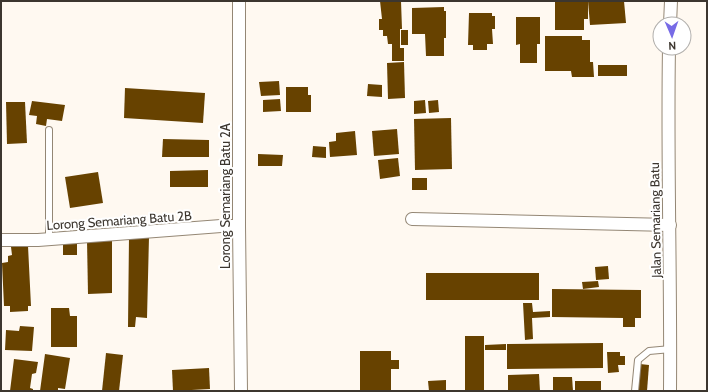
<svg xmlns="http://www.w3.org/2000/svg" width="708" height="392" font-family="Cabin,sans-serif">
<rect width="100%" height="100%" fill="#fff9f1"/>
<g fill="#674200">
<polygon points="380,1 401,1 402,29 400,29 400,48 404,48 404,61 392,61 392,44 388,44 387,36 383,36 383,30 379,30 379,19 382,19"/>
<polygon points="555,1 588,1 588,19 584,19 584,30 555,30"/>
<polygon points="588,1 624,1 626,23 590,25"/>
<polygon points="444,7 444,11 446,11 446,38 444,38 444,56 426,56 425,34 412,34 412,8"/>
<polygon points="469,13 492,13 492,16 495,16 495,29 492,29 493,44 487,44 487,50 473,50 473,45 468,45"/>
<polygon points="516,17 540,17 540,44 537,44 537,63 520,63 520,44 516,45"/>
<rect x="401" y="30" width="7" height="15"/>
<polygon points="545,36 582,36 582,40 590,40 590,62 593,62 594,77 572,77 571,71 545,71"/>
<polygon points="404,62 405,98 388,99 387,63"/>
<rect x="598" y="65" width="29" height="11"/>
<polygon points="279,81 280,95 261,96 259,82"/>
<polygon points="368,84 382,85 382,97 367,96"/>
<polygon points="286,87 308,87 308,95 311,95 311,112 286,112"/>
<polygon points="125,88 205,93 203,123 124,118"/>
<polygon points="280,99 281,111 263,112 263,100"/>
<polygon points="425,100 426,113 414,114 414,101"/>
<polygon points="438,100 439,112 429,113 428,101"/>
<polygon points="32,101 65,105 62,121 47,119 46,126 36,124 37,116 29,115"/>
<polygon points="6,102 25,102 27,143 7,144"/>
<polygon points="451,118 452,169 415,170 414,119"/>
<polygon points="397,129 399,154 374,156 372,131"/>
<polygon points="355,131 357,155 330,157 329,142 336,141 336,133"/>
<polygon points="163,139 209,140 209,157 162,157"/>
<polygon points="313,146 326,147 326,158 312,157"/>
<polygon points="258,154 283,155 282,166 258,166"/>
<polygon points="398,158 400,176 380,179 378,160"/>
<polygon points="208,170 208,187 170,187 170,171"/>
<polygon points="98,172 103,203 70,208 65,177"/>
<rect x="412" y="178" width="15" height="12"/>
<polygon points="129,237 149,237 147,318 136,317 135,327 128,327"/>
<polygon points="87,240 112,240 112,293 88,294"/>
<rect x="63" y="242" width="14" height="13"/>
<polygon points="28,246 31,306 28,306 28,311 10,312 10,306 4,306 2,263 8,262 8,256 12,255 11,247"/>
<polygon points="608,266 609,279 596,280 595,267"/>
<rect x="426" y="273" width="113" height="27"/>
<polygon points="598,281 599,287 583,289 582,282"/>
<polygon points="552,289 641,290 641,318 635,318 635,327 623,327 623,318 552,317"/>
<polygon points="523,303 532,303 533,312 550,311 550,317 532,318 533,339 525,340"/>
<polygon points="51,308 69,308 70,316 77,316 77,347 51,347"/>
<polygon points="20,326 34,327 32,351 5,350 6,330 19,331"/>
<rect x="465" y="336" width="19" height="55"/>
<polygon points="603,343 603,368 507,369 507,344"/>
<polygon points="506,344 506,350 485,350 485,345"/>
<polygon points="360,351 391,351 391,360 399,360 399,369 391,369 391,391 360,391"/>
<polygon points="607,352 620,352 620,356 625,356 625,365 618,365 619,372 608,373"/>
<polygon points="106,353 123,355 119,391 102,391"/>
<polygon points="45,354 70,358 65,389 58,388 58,391 40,391"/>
<polygon points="14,359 38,362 36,373 32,374 30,388 33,389 33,391 10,391"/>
<polygon points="640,364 649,365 647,391 638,391"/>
<polygon points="209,368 210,389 173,391 172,370"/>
<polygon points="539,374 540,391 508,391 508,375"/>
<polygon points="553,377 572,377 573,391 553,391"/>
<polygon points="446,380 446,391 429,391 428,381"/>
<rect x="575" y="381" width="26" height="10"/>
</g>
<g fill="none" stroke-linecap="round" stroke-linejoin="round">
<g stroke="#948775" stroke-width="8">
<g id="lane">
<polyline points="49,239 49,130"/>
<polyline points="635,391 638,360 649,351 671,349"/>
</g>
</g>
<g stroke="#948775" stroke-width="14">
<g id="street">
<polyline points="239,1 239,226 241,391"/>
<polyline points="670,24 671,1"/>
<path d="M669 48C667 162 671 277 670 391"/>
<polyline points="412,219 670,225"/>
<polyline points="1,240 38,240 221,226 239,226"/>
</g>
</g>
<use href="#lane" stroke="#fff" stroke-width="6"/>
<use href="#street" stroke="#fff" stroke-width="12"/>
</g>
<g text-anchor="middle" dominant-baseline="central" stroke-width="4" stroke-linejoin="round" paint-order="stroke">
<g font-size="13" fill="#3c362f" stroke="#fff">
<text transform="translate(225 196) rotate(-90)">Lorong Semariang Batu 2A</text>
<text transform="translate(119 220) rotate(-4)">Lorong Semariang Batu 2B</text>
<text transform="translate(655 220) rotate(-91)">Jalan Semariang Batu</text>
</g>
</g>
<rect width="708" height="392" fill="none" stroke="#3c362f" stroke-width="4"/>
<g transform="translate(672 36) rotate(178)"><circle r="19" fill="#ffffff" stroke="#b1afac"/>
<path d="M0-3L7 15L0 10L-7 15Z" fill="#776be6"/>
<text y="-6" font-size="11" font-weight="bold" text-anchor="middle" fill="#3c362f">N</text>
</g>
</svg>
